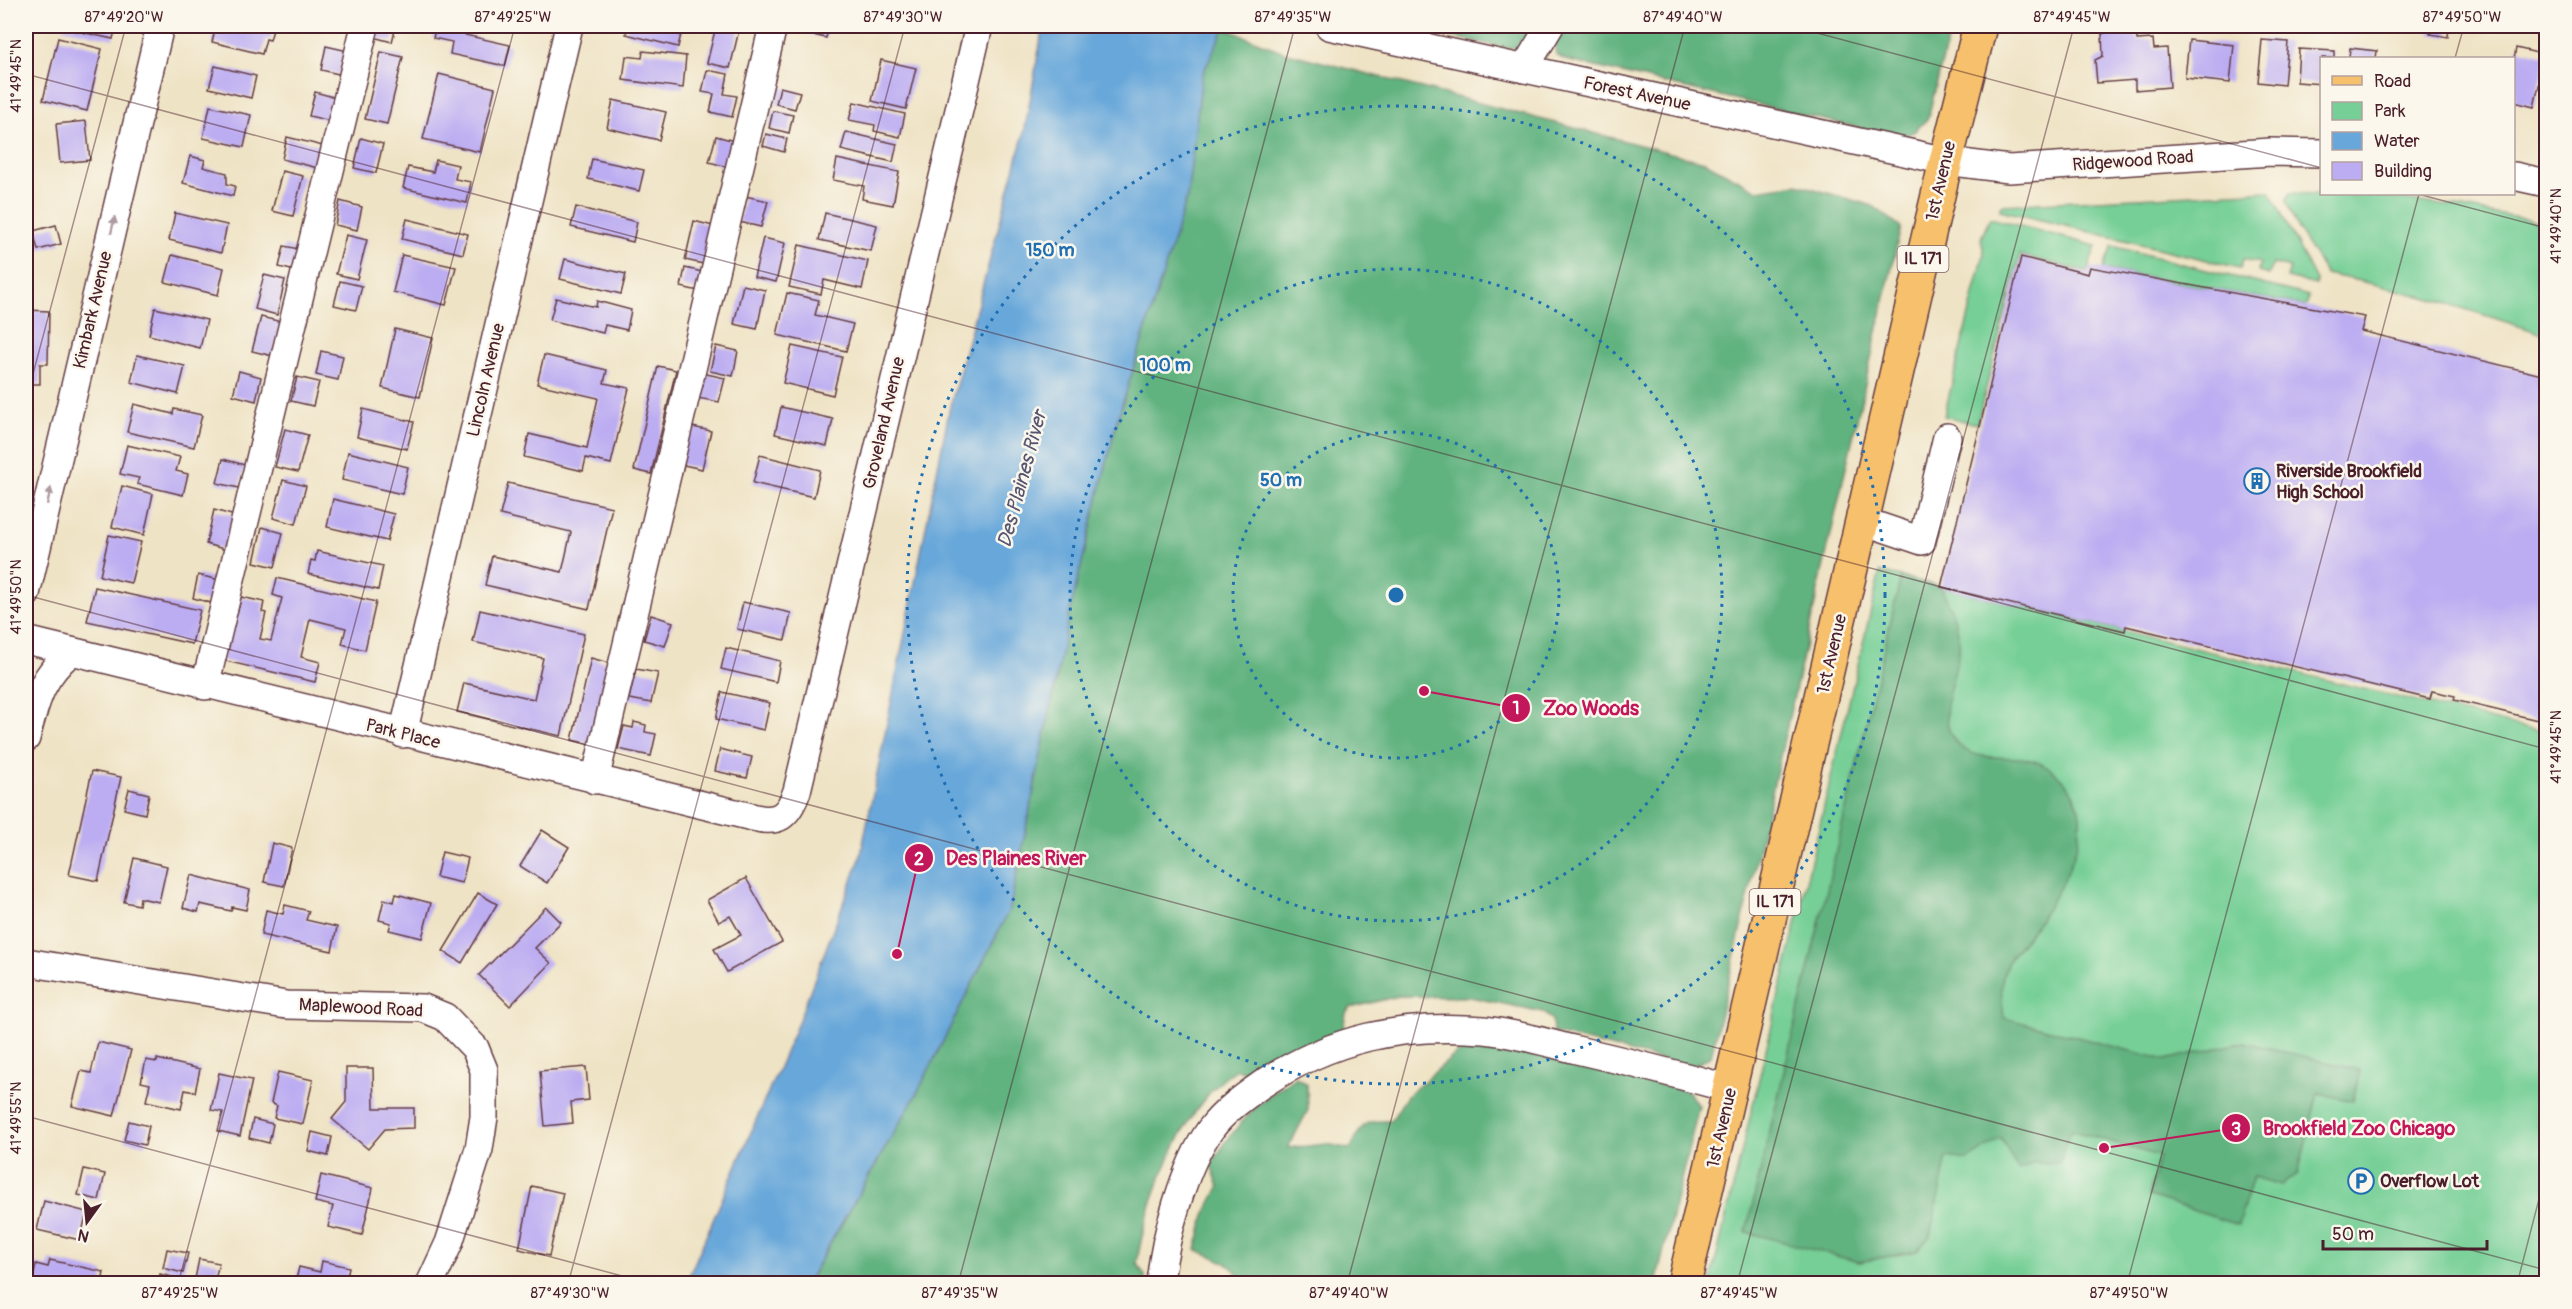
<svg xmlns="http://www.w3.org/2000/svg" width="2572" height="1309" font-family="Pangolin,sans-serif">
<rect width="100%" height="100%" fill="#fbf7ec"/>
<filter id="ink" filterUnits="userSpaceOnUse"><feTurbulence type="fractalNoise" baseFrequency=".0167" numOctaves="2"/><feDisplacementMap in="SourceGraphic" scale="12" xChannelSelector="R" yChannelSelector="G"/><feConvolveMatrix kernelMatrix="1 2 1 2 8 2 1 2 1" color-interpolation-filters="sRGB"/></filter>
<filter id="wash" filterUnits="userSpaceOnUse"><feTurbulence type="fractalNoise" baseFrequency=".008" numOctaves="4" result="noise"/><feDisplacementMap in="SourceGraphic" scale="24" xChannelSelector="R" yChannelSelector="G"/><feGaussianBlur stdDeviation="1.35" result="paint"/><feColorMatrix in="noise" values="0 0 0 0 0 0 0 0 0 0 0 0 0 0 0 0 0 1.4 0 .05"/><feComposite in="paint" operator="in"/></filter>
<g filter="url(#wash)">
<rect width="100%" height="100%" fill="#efe3c5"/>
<g fill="#76cf96" stroke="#607760" stroke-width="1.5">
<polygon points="2270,191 2316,281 2316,285 2287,278 2290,268 2273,264 2269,275 2258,272 2260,263 2243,259 2240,268 2000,210 2002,205"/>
<path d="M2290 193 2374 196 2451 206 2546 223V335C2474 311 2401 288 2326 274L2299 231 2286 201Z"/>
<polygon points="1990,218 2096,246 2087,272 2020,255 1977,424 1944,416 1984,254 1981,238"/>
<polygon points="2112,246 2309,296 2306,306 2103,269"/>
<polygon points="1880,572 2546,733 2546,1283 1710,1284"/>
</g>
<g fill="#60b27f" stroke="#556855" stroke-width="1.5">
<polygon points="1402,26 1536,26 1516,48 1506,48"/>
<polygon points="1562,26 1951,26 1928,118 1914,132 1903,135 1886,134 1565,60 1556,55 1555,40"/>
<path d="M1224 28 1284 52 1705 162 1757 190 1797 184 1873 206 1901 227C1837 503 1776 780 1711 1056L1698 1064 1686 1066 1553 1033 1552 1020 1543 1012 1470 997 1399 996 1350 1008 1346 1013 1343 1028 1253 1075 1237 1069C1184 1102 1145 1204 1137 1263L1145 1276V1283L807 1284 916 1095 1010 908 1069 615 1117 421 1187 197 1202 75Z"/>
<path d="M1901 577 1941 587C1950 607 1961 628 1959 651 1955 682 1932 720 1960 746 1977 761 2001 756 2021 758 2052 762 2081 790 2080 822 2079 862 2053 901 2031 932 2022 943 2009 956 2005 969 1999 986 2002 1001 2004 1018L2165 1060 2244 1042 2360 1070 2353 1101 2318 1093 2298 1174 2281 1185 2253 1177 2238 1225 2149 1196 2159 1156 2071 1130 2060 1163H2034L2018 1170 2001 1138 1968 1160 1947 1157 1930 1236 1917 1251 1859 1262 1746 1232Z"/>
<path d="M1470 1041 1524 1049 1687 1091 1699 1106 1656 1283H1242C1236 1263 1213 1257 1196 1250L1205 1215 1219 1187 1211 1165C1235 1125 1257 1102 1296 1077L1307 1084 1308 1110 1288 1148 1327 1144 1350 1149C1364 1124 1361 1120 1391 1121L1407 1096 1457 1053 1462 1052Z"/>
</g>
<polygon fill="#68a7da" stroke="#596382" stroke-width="1.5" points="1043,26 1225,26 1202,75 1187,197 1117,421 1069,615 1010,908 916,1095 807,1283 686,1283 797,1025 860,859 949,411 1025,129"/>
<g id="blocks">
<g fill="#bcacf2">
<polygon points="64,26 116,26 113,39 63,28"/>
<polygon points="216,26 274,26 270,40 266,39 262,54 212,42"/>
<polygon points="376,26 396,26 392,42 373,37"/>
<polygon points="436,26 467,26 465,35 510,45 505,66 450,54 452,42 433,38"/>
<polygon points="628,26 683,26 678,47 626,34"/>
<polygon points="716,26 739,30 730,68 707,63"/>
<polygon points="793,26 829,26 826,38 792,30"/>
<polygon points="2113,26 2136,26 2137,40 2153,39 2154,49 2167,48 2170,87 2135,90 2135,80 2097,83 2095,60 2103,56 2102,34 2113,29"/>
<polygon points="2431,26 2449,26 2448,37 2430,34"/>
<polygon points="58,38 102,49 87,111 43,100"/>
<polygon points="2189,40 2234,45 2230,83 2185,78"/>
<polygon points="2262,40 2288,42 2284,85 2258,82"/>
<polygon points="326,46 348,51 343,75 321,70"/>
<polygon points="2350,48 2377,51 2376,58 2349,58"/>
<polygon points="2516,48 2546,55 2534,107 2514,102 2514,60"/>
<polygon points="2299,49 2334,51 2334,58 2322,58 2322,84 2297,82"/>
<polygon points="643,51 686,56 683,88 623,80 626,56 642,58"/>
<polygon points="381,52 403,57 387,124 365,119"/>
<polygon points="881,60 916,68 906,109 872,101"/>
<polygon points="215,66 256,76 251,98 209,88"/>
<polygon points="707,70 728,74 724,94 737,96 732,117 710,112 714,94 702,92"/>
<polygon points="439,74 495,88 480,152 423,139"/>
<polygon points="780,87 800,92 795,109 776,104"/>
<polygon points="315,92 337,98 331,121 309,116"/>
<polygon points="613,100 666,112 659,140 607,128"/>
<polygon points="29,102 34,118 26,120 26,103"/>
<polygon points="854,102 905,114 900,137 874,131 875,125 849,120"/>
<polygon points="210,106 251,115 244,147 203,138"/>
<polygon points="773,111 793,115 789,133 769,128"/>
<polygon points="86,121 90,160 60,163 56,124"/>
<polygon points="846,132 897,144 893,162 841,150"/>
<polygon points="766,134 787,139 784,152 763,146"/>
<polygon points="716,136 738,142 732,168 709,162"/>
<polygon points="287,137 327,147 322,169 282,159"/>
<polygon points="361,138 383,144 376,173 354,168"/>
<polygon points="190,156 205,160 203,167 227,173 227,184 235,186 233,196 183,183"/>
<polygon points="592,159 644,170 639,191 588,179"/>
<polygon points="837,159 899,172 893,205 862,199 864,186 833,180"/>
<polygon points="436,160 458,165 455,179 471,182 467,203 403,188 408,167 433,172"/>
<polygon points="282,171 303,176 293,216 272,211"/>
<polygon points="745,196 768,201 761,227 739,222"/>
<polygon points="340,201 362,207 357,230 335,225"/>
<polygon points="576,207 637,222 633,242 571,227"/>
<polygon points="175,213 227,225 221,253 169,240"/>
<polygon points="825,213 877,225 871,251 819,240"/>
<polygon points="407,219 468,234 463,254 402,239"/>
<polygon points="694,221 717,227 708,265 685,260"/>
<polygon points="56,225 61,244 38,250 33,231"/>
<polygon points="346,235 367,240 357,279 336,274"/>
<polygon points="763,238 785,243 776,282 754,277"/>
<polygon points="799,245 868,261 862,289 824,280 821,294 789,287"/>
<polygon points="284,246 304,250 299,272 279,267"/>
<polygon points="172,255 224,268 218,295 165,282"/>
<polygon points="402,255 456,267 446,305 393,292"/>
<polygon points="2021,257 2088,274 2090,267 2365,317 2361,331 2546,376 2546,722 2454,700 2455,696 2432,691 2430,699 2126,626 2125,631 1941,587"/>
<polygon points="565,259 626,274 621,294 560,279"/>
<polygon points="685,268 707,273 703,292 681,287"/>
<polygon points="264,275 285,280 277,315 255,309"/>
<polygon points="340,281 362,286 356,310 334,305"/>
<polygon points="743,285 765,290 757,329 734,324"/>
<polygon points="787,293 819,300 815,315 853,324 846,351 777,335"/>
<polygon points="556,298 596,307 597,301 631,310 627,330 605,325 603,333 550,320"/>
<polygon points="155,308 207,320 200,348 149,335"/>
<polygon points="26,310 49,311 48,364 40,364 40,384 26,384"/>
<polygon points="261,317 282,322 273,356 252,351"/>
<polygon points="395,329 433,338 420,397 382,388"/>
<polygon points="716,346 738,351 733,376 710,371"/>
<polygon points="792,346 842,357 833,395 783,383"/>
<polygon points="321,351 343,356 338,380 316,375"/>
<polygon points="137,355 185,366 178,394 131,382"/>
<polygon points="544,355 607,370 604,383 629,388 611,464 586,458 583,471 524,457 529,434 587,448 598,398 537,384"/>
<polygon points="658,366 676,370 651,474 634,470"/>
<polygon points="239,371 261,377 256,401 233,395"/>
<polygon points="702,373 725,378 719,402 697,398"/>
<polygon points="297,377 319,382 313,406 291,401"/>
<polygon points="26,389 31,389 30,426 26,426"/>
<polygon points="134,404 173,414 174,409 202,415 194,447 127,432"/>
<polygon points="781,407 833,419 827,446 775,434"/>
<polygon points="363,409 414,422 407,449 357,437"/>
<polygon points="688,426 711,431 702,469 679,464"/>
<polygon points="285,429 308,435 298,472 275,467"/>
<polygon points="127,445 180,457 176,471 188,474 183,495 137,484 139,478 120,474"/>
<polygon points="348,452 408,467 402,494 342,480"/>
<polygon points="760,455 820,470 814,497 753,483"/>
<polygon points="223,459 245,465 239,488 217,483"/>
<polygon points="283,480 306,486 296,524 273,518"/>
<polygon points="508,483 612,507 589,609 485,585 492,556 562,572 571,532 500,515"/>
<polygon points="122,486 153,494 144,535 112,527"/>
<polygon points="333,499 394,514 387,541 327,527"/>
<polygon points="214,510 235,516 227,550 206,544"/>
<polygon points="262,527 283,533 275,567 254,562"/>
<polygon points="109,535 141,542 131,583 100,576"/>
<polygon points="317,551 383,566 378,590 308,574 311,560 315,561"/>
<polygon points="198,575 220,580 215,604 193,598"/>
<polygon points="277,578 376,602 365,650 342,644 346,628 310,619 301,657 320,662 315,682 221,660 234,605 239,607 241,597 264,602 262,612 266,613 260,639 271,641 282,598 273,595"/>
<polygon points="95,587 200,610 192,644 87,621"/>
<polygon points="743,602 791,613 785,640 737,629"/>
<polygon points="480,610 584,634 561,736 457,712 464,683 534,699 543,658 473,642"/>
<polygon points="651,615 673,622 665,646 644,640"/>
<polygon points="726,648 780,661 776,682 721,669"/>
<polygon points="591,658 609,663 590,744 572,740"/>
<polygon points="636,669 658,673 651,703 629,699"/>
<polygon points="722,692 770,703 764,730 716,719"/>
<polygon points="634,722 646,725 645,732 656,734 651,756 618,749 624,726 633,728"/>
<polygon points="720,749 752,757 747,778 715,771"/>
<polygon points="92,771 121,777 98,881 69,875"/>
<polygon points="129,789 149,794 145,814 124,809"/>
<polygon points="542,830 569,847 547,883 520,866"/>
<polygon points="272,843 292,848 284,886 264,882"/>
<polygon points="442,852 468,858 462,883 436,877"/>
<polygon points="134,858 167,866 159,902 140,898 139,905 124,902"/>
<polygon points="191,875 250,890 246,910 232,907 231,911 200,904 198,912 183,908"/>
<polygon points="746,878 782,942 727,972 714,949 741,935 730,916 719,922 707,900"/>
<polygon points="478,893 497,904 462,963 443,951"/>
<polygon points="396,894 431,903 422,938 389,930 391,923 379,920 384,899 394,902"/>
<polygon points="285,905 309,911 306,920 337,927 332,951 261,935 266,910 283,914"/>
<polygon points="546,907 561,922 535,948 551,963 510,1006 479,975"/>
<polygon points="98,1042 131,1050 114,1116 72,1106 81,1071 91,1073"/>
<polygon points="157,1059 200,1069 195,1092 185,1090 181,1109 146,1101 150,1084 141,1082 146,1060 157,1062"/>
<polygon points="586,1067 589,1100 571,1102 573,1123 545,1126 540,1071"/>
<polygon points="346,1068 373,1068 374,1108 414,1108 414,1128 385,1129 368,1149 332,1119 346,1102"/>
<polygon points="278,1072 313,1080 303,1124 274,1118 277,1106 271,1103"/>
<polygon points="219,1073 252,1080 240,1136 218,1131 223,1112 211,1110"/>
<polygon points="253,1119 273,1124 269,1143 249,1138"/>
<polygon points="129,1121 149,1126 145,1145 124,1140"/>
<polygon points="312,1132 332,1137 328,1156 308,1151"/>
<polygon points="84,1169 105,1174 99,1200 78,1195"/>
<polygon points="321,1175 373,1188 362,1235 328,1227 333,1206 315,1202"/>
<polygon points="532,1186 563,1193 549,1256 519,1249"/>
<polygon points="44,1201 87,1212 80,1240 37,1230"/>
<polygon points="167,1249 188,1253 183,1273 163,1268"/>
<polygon points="199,1259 219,1263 214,1284 194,1284"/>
<polygon points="50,1260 104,1272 102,1284 47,1284 33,1280 36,1264 48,1267"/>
<polygon points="322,1261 349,1267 347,1277 350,1277 349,1284 295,1284 299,1267 320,1272"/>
<polygon points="160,1274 181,1279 180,1284 158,1284"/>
</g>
</g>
</g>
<g filter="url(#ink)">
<use href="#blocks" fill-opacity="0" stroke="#633c42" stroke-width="1.5"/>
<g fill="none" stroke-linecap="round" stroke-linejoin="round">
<g stroke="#633c42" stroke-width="30">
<g id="minor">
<polyline points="1329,26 1946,161 2009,169 2271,152 2322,153"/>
<polyline points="1524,69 1550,26"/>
<polyline points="2514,176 2546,183"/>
<polyline points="1863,521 1922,541 1947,437"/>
<polyline points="26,594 160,26"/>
<path d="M26 640 752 817C779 824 788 816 797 791L979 26"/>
<polyline points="205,686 365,26"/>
<polyline points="403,734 569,26"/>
<path d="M26 738C36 701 40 678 71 652"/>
<polyline points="595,780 773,26"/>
<polyline points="26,962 286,1005 423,1008 445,1017 475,1048 484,1070 484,1117 479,1149 449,1243 430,1284"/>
<path d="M1160 1284C1164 1239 1184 1166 1210 1130 1223 1112 1244 1097 1261 1085 1331 1038 1401 1023 1484 1030 1516 1033 1547 1043 1577 1050 1629 1062 1680 1075 1731 1089"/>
</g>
</g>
<g stroke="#633c42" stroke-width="36">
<polyline id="major" points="1684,1284 1946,161 1980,26"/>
</g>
<use href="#minor" stroke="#fff" stroke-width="27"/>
<use href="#major" stroke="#f7c06c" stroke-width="33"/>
</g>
<defs><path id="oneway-solid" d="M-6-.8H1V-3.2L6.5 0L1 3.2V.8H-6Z" transform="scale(1.5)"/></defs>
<g fill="#ae9aa0">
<use href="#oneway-solid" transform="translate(113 225) rotate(-77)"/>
<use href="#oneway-solid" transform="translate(49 496) rotate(-77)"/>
</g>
</g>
<path fill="none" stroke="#4a1f2b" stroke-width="1.5" stroke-opacity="0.45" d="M1791 26 2322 168M2455 58 2464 26M26 74 2546 749M2418 194 2546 228M26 400 126 26M26 595 2546 1270M26 1116 652 1284M178 1284 515 26M568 1284 905 26M958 1284 1295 26M1347 1284 1685 26M1737 1284 2074 26M2127 1284 2419 194M2517 1284 2546 1172"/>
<g fill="none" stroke="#1f6fb2" stroke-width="3" stroke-dasharray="3 6">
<circle cx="1396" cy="595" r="163"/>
<circle cx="1396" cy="595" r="326"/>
<circle cx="1396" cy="595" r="489"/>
</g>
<defs>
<g id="building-ring" transform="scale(1.35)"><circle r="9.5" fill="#fbf7ec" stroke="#1f6fb2" stroke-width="1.5"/><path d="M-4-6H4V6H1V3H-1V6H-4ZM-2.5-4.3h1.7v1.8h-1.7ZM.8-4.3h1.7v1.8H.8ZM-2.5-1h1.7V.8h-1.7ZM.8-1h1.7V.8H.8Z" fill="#1f6fb2"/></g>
<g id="parking-ring" transform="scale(1.35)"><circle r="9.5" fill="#fbf7ec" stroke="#1f6fb2" stroke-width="1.5"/><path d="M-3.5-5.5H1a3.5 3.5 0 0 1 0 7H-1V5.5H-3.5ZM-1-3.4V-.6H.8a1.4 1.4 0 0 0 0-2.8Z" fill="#1f6fb2"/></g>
</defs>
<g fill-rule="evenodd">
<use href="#building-ring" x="2257" y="481"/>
<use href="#parking-ring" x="2361" y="1181"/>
</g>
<g text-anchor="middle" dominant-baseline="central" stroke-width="5" stroke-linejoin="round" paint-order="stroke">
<g fill="#fbf7ec" stroke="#7f6065" stroke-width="1.5">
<rect x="1897.5" y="246" width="51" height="26" rx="4.5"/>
<rect x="1749.5" y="889" width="51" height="26" rx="4.5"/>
</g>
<g font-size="16" font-weight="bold" fill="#4a1f2b">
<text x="1923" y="259">IL 171</text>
<text x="1775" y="902">IL 171</text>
</g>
<g font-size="18" fill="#4a1f2b" stroke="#fbf7ec">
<text transform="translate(1637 94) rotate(12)">Forest Avenue</text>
<text transform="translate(2133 161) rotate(-4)">Ridgewood Road</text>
<text transform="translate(1941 181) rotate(-77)">1st Avenue</text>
<text transform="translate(93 310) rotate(-77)">Kimbark Avenue</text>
<text transform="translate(486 380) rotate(-77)">Lincoln Avenue</text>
<text transform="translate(884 423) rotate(-77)">Groveland Avenue</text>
<text transform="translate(1832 654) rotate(-77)">1st Avenue</text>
<text transform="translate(403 734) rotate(14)">Park Place</text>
<text transform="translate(361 1008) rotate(3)">Maplewood Road</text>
<text transform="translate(1722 1128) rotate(-77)">1st Avenue</text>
</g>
<g font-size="18" font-weight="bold" fill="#4a1f2b" stroke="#fbf7ec" text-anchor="start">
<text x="2276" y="471">Riverside Brookfield<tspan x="2276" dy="21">High School</tspan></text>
<text x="2380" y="1181">Overflow Lot</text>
</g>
<g font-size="20" font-style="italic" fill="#565571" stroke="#fbf7ec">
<text transform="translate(1022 479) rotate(-75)">Des Plaines River</text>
</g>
</g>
<circle cx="1396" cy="595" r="9" fill="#1f6fb2" stroke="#fbf7ec" stroke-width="3"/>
<g font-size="18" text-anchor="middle" font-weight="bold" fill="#1f6fb2" stroke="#fbf7ec" stroke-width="5" stroke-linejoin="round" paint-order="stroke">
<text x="1050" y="256">150 m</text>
<text x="1165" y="371">100 m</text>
<text x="1281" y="486">50 m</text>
</g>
<path fill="none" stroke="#c2185b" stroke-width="2" d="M1424 691L1516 708M897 954L919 858M2104 1148L2236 1128"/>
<g fill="#c2185b" stroke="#fbf7ec" stroke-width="2">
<circle cx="1424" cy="691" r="6"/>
<circle cx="897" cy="954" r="6"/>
<circle cx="2104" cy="1148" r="6"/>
<circle cx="1516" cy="708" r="15"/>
<circle cx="919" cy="858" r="15"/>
<circle cx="2236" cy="1128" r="15"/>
</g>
<g font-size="18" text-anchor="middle" font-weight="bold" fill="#fff">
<text x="1516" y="714">1</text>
<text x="919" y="865">2</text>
<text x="2236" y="1135">3</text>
</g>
<g font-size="20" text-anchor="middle" font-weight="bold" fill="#c2185b" stroke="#fbf7ec" stroke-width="5" stroke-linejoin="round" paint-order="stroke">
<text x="1591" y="715">Zoo Woods</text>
<text x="1016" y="865">Des Plaines River</text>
<text x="2359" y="1135">Brookfield Zoo Chicago</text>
</g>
<rect width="2572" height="1309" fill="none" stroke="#fbf7ec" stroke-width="66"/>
<rect x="2320" y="57" width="195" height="138" fill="#fbf7ec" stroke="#b4a19f" stroke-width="1.5"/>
<rect x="2332" y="76" width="30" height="9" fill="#f7c06c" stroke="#b4a19f" stroke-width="1.5"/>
<text x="2374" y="87" font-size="18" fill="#4a1f2b">Road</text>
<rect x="2332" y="102" width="30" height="18" fill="#76cf96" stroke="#b4a19f" stroke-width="1.5"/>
<text x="2374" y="117" font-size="18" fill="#4a1f2b">Park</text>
<rect x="2332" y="132" width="30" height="18" fill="#68a7da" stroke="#b4a19f" stroke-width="1.5"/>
<text x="2374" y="147" font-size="18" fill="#4a1f2b">Water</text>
<rect x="2332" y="162" width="30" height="18" fill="#bcacf2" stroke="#b4a19f" stroke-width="1.5"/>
<text x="2374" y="177" font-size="18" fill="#4a1f2b">Building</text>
<g transform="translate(87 1222) rotate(195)" stroke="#fbf7ec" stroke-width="4.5" paint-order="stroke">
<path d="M0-4.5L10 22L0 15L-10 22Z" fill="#4a1f2b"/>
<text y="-9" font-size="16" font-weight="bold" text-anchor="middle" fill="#4a1f2b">N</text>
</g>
<path d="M2323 1240v9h164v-9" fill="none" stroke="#4a1f2b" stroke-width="3"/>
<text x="2332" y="1240" font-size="18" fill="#4a1f2b" stroke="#fbf7ec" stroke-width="4.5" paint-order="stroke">50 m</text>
<rect x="33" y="33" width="2506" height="1243" fill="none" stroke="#4a1f2b" stroke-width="2"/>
<g font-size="15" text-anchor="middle" fill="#4a1f2b">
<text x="124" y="22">87°49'20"W</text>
<text x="513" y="22">87°49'25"W</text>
<text x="903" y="22">87°49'30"W</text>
<text x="1293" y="22">87°49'35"W</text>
<text x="1683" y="22">87°49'40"W</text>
<text x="2072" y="22">87°49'45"W</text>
<text x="2462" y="22">87°49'50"W</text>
<text transform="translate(16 76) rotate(-90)" y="5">41°49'45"N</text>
<text transform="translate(2556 226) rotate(-90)" y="5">41°49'40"N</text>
<text transform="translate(16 597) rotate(-90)" y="5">41°49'50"N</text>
<text transform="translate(2556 747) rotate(-90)" y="5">41°49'45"N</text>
<text transform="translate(16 1118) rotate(-90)" y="5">41°49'55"N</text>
<text x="180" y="1298">87°49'25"W</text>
<text x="570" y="1298">87°49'30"W</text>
<text x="960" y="1298">87°49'35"W</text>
<text x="1349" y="1298">87°49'40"W</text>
<text x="1739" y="1298">87°49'45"W</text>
<text x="2129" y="1298">87°49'50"W</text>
</g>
</svg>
